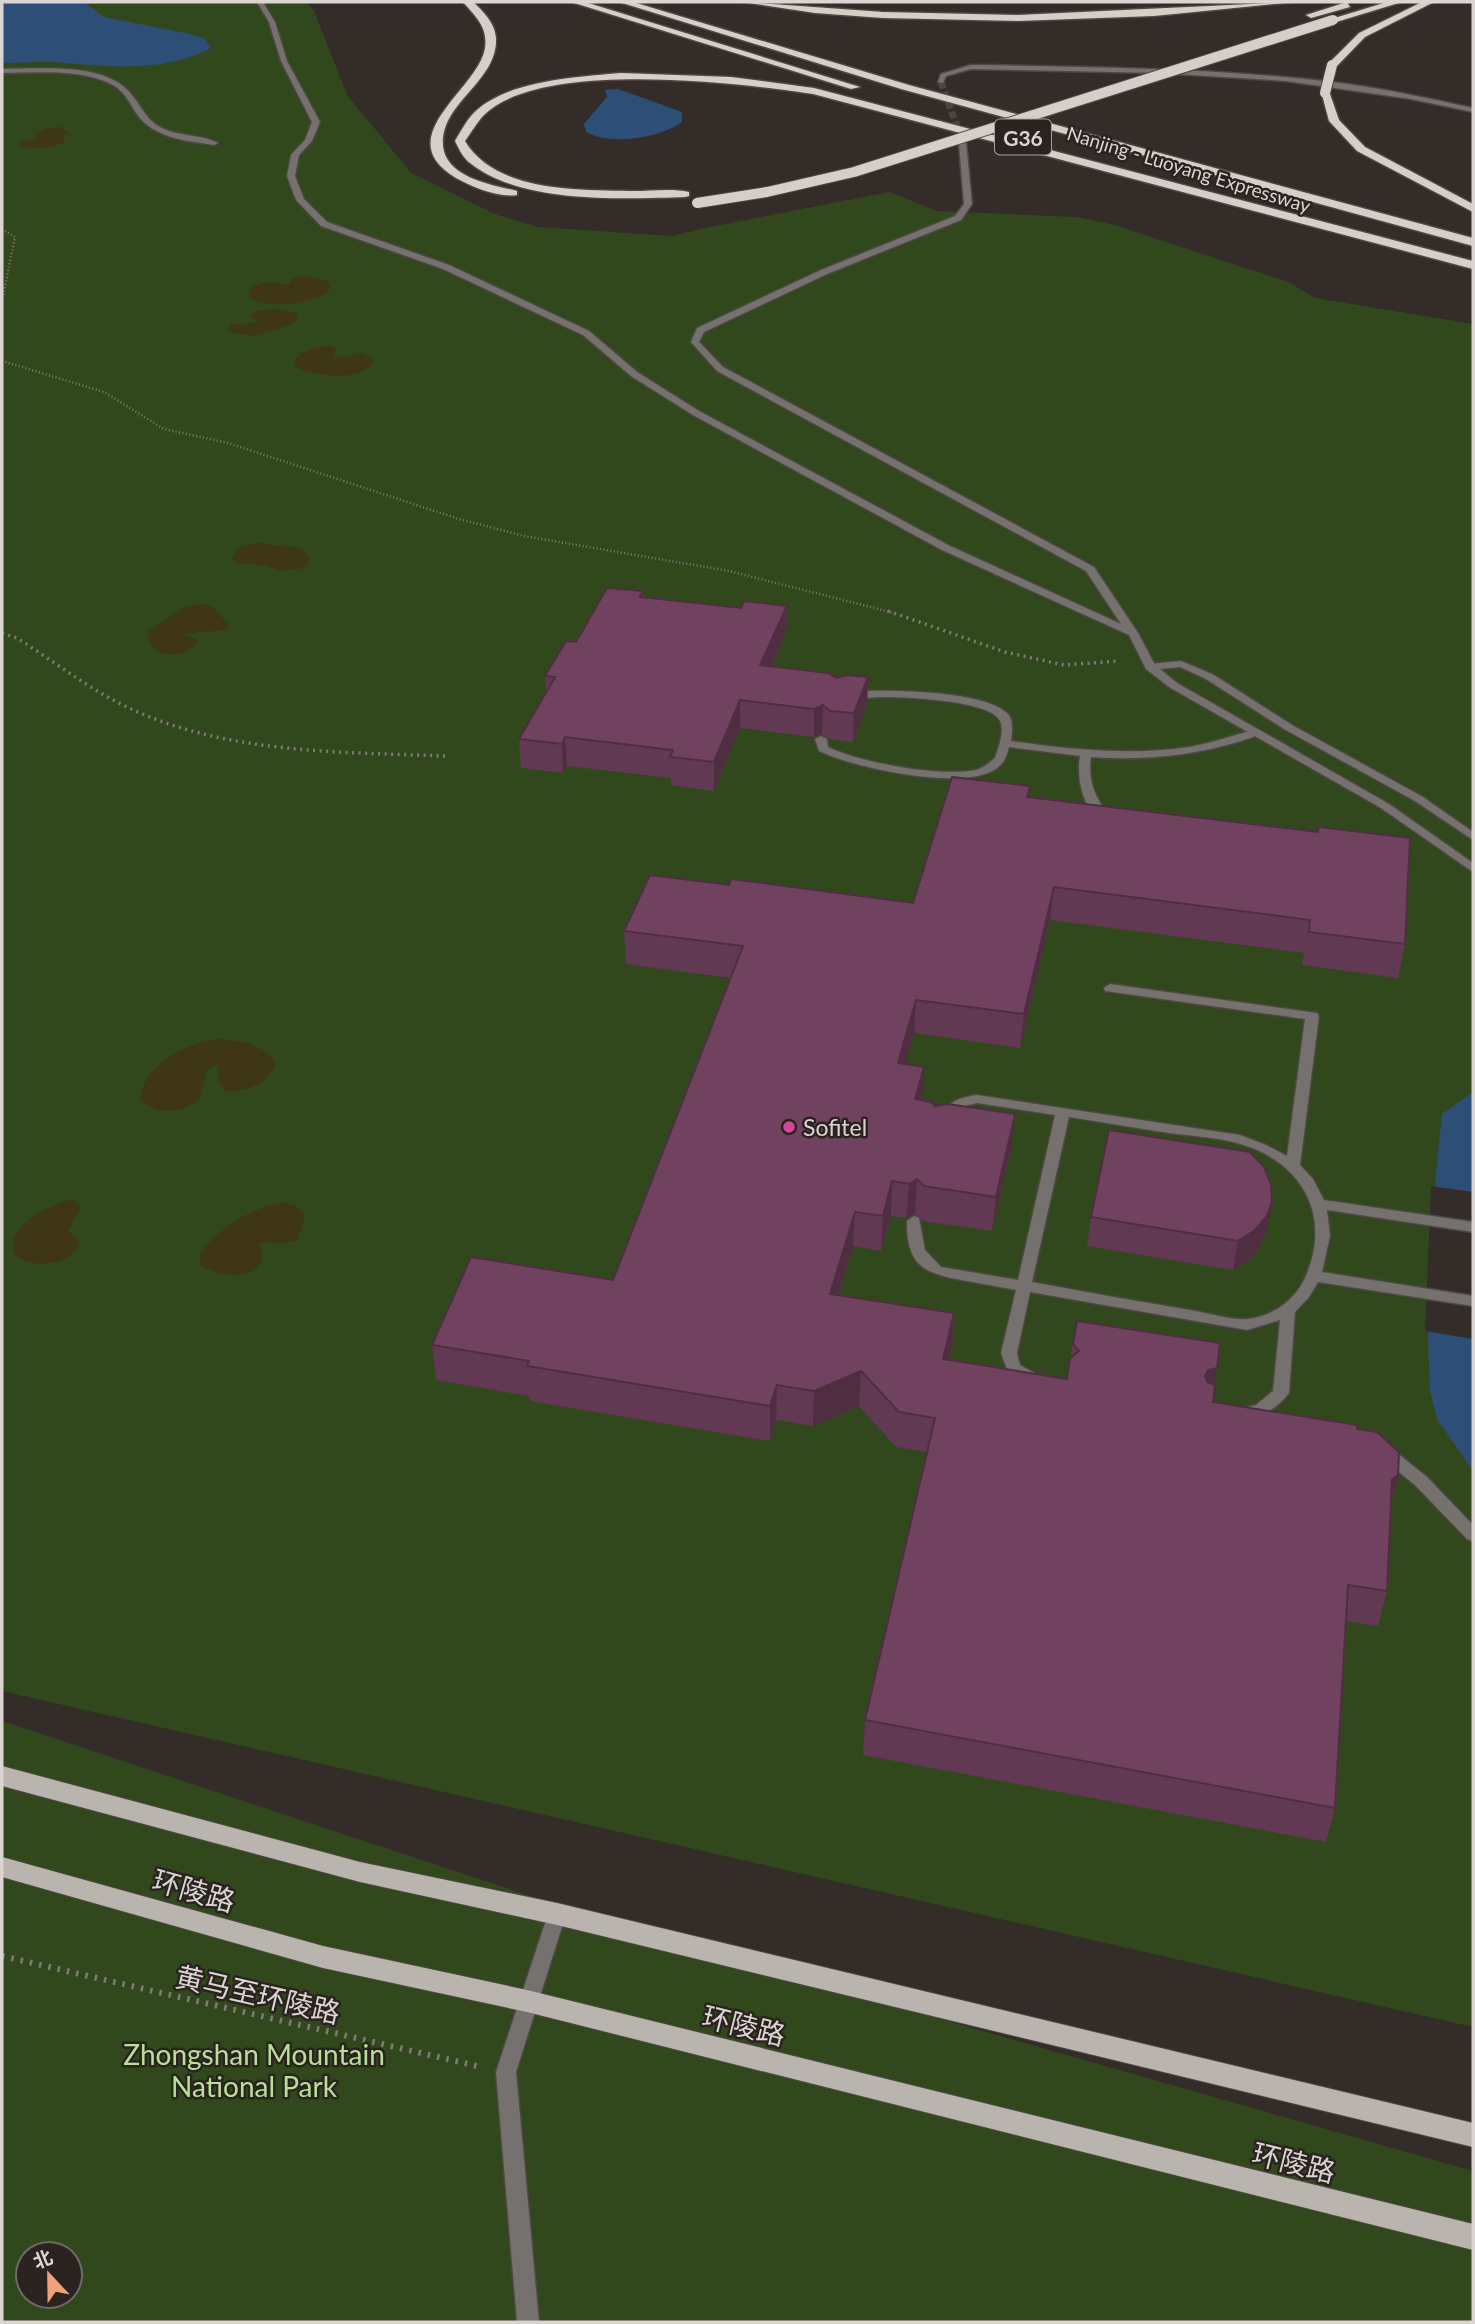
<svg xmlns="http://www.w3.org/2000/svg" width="1475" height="2324" font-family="Lato,'Noto Sans SC',sans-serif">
<rect width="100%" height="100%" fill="#342c29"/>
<g fill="#31481d" fill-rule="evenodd">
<polygon points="2,2 306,2 314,11 347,95 411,173 497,215 538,227 671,236 705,228 889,192 937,211 1076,217 1111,224 1288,282 1315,298 1473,324 1473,2027 2,1691"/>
<path d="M2 1721 657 1938 1473 2171V2322H2ZM28 2254H70V2296H28Z"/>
</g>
<g fill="#3e3615">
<polygon points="60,127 70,133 64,136 64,143 46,148 20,147 20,143 39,138 33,134 47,128"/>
<path d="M304 275 327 281 330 287 328 293C304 304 274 310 250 298L248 292C258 279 273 283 288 285L292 278Z"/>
<polygon points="278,309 293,312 298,317 294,324 252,336 228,331 231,324 257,323 250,315 254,311"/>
<path d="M328 346 336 348 333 358 363 353 375 361C360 383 319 376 298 369L294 362C302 349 314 347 328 346Z"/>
<polygon points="257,543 300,548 310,559 304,568 280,571 263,565 237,563 232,558 242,546"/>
<path d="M205 604 213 607 229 625 226 630 181 634 199 641C185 658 161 660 148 640L149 631 187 606Z"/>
<path d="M217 1039C239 1041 263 1042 276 1064 268 1084 247 1092 226 1091L220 1084 218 1065 207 1069 200 1099C180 1114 159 1116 139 1099 148 1061 181 1046 217 1039Z"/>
<path d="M72 1200 81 1206 68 1231 79 1240C78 1265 34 1270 16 1256 0 1229 53 1202 72 1200Z"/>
<path d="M283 1202 298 1207 305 1217 298 1240 282 1243 259 1242C273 1282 225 1279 201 1266L199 1256C219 1227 249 1209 283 1202Z"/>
</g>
<g fill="#2d4f77">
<path d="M2 2H84L104 17 185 33 204 38 211 48C163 73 108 67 56 62 38 61 20 63 2 63Z"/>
<path d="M618 89 682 112V122C660 138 610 146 586 132L584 124 607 97 605 90Z"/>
<polygon points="1473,1092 1473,1471 1437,1419 1430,1391 1428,1337 1436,1173 1442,1114"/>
</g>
<polygon fill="#342c29" points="1431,1186 1473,1192 1473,1339 1425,1331"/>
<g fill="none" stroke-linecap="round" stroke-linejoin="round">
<polyline stroke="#4d4542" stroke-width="7" stroke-dasharray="7 3.5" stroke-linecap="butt" points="941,82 963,143"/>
<g stroke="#4f4744" stroke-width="3">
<g id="service">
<path d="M2 69C37 69 96 63 124 87 139 99 143 118 160 127 178 137 201 134 218 143L214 145C189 141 158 139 140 118 131 107 126 92 113 85 80 68 38 73 2 73Z"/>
<polygon points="1181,661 1214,675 1292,725 1423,797 1473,832 1473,840 1415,801 1284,729 1206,679 1180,667 1150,670 1145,667 1150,664"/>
<path d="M863 691C895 690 986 691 1008 714 1014 722 1012 732 1011 741 1070 749 1129 756 1189 747 1212 743 1234 735 1257 729L1263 732C1256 737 1246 739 1238 742 1190 756 1140 761 1091 757 1087 783 1097 800 1112 820L1106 824C1083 813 1076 778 1080 756L1009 747C1006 759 1002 767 990 772 955 789 854 768 819 751L815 739 821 736 827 739 828 747C862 763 939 777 976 770 983 768 989 763 995 758 998 748 1005 732 1000 721 991 700 903 697 881 697 870 697 853 701 845 695L850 692Z"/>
<path d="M1110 984 1317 1013 1319 1016 1300 1165 1313 1179 1324 1200 1473 1222V1232L1327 1210 1330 1236 1322 1272 1473 1296V1306L1318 1282 1309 1297 1295 1312 1289 1393C1278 1408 1255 1423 1236 1418L1234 1414 1236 1410 1256 1405 1273 1391 1280 1320 1247 1330 1030 1292 1017 1353 1020 1365 1038 1375 1041 1379 1038 1383 1033 1385 1008 1372 1001 1353 1016 1290C1000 1287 983 1284 967 1281 927 1274 906 1268 907 1221L914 1216 919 1218 925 1250 941 1267 1018 1280 1055 1115 977 1103 964 1106 950 1120H940L938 1117C951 1101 957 1098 977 1095L1240 1135 1266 1145 1287 1156 1305 1019 1105 991 1104 988ZM1069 1117C1102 1122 1135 1128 1169 1133 1191 1136 1215 1137 1237 1143 1297 1159 1330 1208 1309 1268 1300 1296 1277 1316 1247 1319 1232 1321 1205 1312 1190 1310 1137 1301 1085 1292 1032 1282Z"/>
<polygon points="1385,1446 1391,1448 1427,1477 1473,1525 1473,1541 1467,1539 1415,1485 1379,1456 1377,1452 1379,1448"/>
<polygon points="557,1906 564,1908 566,1914 516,2072 539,2322 517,2322 496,2072 548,1914 550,1908"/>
</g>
</g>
<g stroke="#4f4744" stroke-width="3">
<g id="minor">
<polygon points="257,2 263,2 275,22 287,61 320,122 312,141 299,155 295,176 304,199 327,222 449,265 589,331 637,372 699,411 950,546 1121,624 1086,571 717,371 691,342 697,328 821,270 955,216 964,204 959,144 966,142 972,204 961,220 827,274 704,332 699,342 723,367 1094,567 1138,633 1155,665 1177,683 1389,804 1473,863 1473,872 1381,808 1169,687 1146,669 1129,635 942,550 693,415 631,376 583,335 443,269 321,226 296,200 287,176 291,155 305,140 312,122 281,61 269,22"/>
<path d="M971 65C1097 67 1223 68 1348 84 1390 90 1432 99 1473 108V112L1411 99 1286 81 1160 73 971 69 946 76 943 83 938 82 941 74Z"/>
</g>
</g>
<g stroke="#4f4744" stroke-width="2">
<g id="primary">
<polygon points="2,1766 360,1862 557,1903 1473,2123 1473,2147 557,1925 360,1882 2,1786"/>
<polygon points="2,1857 323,1946 527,1990 1473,2224 1473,2250 527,2012 323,1968 2,1877"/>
</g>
</g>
<g stroke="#4f4744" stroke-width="3">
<g id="motorway">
<path d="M463 2H473C483 11 495 23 496 38 498 82 440 102 443 146 446 178 493 185 517 191V195C499 198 472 187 456 178 387 137 479 89 485 48 488 27 476 17 463 2Z"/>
<polygon points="571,2 585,2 860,87 851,89"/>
<polygon points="619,2 633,2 909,85 1473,238 1473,246 901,89"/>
<polygon points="743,2 883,12 1018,15 1294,2 1154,16 1018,21 883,18 815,13"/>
<polygon points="1347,2 1350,7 1311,18 1306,15"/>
<polygon points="1387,2 1402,2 1333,23 1328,20"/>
<polygon points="1422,2 1434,2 1365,37 1336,67 1327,65 1359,33"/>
<path d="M621 73 731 77 814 88 1473 261V269L813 94C739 83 541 59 484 115 477 122 471 133 465 141 496 193 581 190 635 191 652 191 672 188 689 192V196L685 197C622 199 521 204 470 163 463 158 459 149 455 141 461 131 468 117 477 110 511 80 578 77 621 73Z"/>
<polygon points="1321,91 1329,91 1339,120 1365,147 1473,204 1473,212 1357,151 1329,121"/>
</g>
</g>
<g stroke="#807976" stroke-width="2.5" stroke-dasharray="1 2.5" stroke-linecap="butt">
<polyline points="2,229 15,237 2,301"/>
<polyline points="2,361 104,392 164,429 228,443 459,519 524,536 729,571 894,613"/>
</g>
<g stroke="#807976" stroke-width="3.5" stroke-dasharray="2 4.5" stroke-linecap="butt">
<polyline points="888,611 1005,652 1064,665 1119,661"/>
<path d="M2 633 17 638C55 662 90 690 131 709 229 754 340 752 446 756"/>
</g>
<polyline stroke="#807976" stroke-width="6" stroke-dasharray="2.5 7" stroke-linecap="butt" points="2,1956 477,2066"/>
<use href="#service" fill="#74716f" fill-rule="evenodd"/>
<use href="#minor" fill="#74716f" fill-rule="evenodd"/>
<use href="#primary" fill="#bab4ae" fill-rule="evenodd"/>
<use href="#motorway" fill="#d6cfc7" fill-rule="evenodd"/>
<g stroke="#4f4744" stroke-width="12" stroke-linecap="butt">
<g id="motorway-bridge">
<polyline points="1325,93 1332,65"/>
<polyline points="697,203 767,192 854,172 1333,20"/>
</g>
</g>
<use href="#motorway-bridge" stroke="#d6cfc7" stroke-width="10"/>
</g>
<g fill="#613952">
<polygon points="643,591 643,598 741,608 787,606 786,633 772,666 837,678 868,677 867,705 853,742 830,739 822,734 814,737 740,728 714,791 671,785 671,778 567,766 563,773 521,768 519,739 546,692 545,676 576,642"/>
<polygon points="1030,786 1029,797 1318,832 1319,827 1405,944 1398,978 1302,965 1304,953 1050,920 1020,1048 914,1033 905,1064 922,1100 1011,1148 992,1231 922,1221 915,1214 906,1218 891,1216 881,1251 853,1246 839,1295 954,1313 952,1348 949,1360 1067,1379 1073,1344 1214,1384 1213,1402 1357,1429 1398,1475 1391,1504 1387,1591 1378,1626 1346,1621 1335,1808 1326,1842 863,1755 865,1720 927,1452 896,1447 859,1406 813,1426 776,1420 770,1441 530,1401 529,1396 436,1380 432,1345 613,1280 731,978 626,964 624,931 729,885 913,903"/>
<polygon points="1272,1201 1267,1229 1261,1245 1250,1259 1233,1270 1087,1246 1091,1217"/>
</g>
<g fill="#4f2e42">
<polygon points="787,606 786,633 760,693 760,665"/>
<polygon points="868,677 867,705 853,742 854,713"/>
<polygon points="740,700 740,728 714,791 714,762"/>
<polygon points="823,705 822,734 814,737 814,709"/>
<polygon points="565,737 567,766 563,773 562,744"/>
<polygon points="1054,887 1050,920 1020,1048 1024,1014"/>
<polygon points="916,1000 914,1033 896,1097 898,1063"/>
<polygon points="924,1067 922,1101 915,1099"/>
<polygon points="1015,1114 1011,1148 992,1231 996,1197"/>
<polygon points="917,1179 915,1214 906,1218 909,1184"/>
<polygon points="892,1181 891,1216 881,1251 883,1216"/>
<polygon points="1272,1201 1267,1229 1261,1245 1250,1259 1233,1270 1238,1241"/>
<polygon points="855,1212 853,1246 829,1329 830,1294"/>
<polygon points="954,1313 952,1348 941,1394 943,1359"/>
<polygon points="1217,1368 1210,1403 1205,1376 1208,1370"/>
<polygon points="861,1371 859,1406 813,1426 814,1391"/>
<polygon points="777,1385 776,1420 770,1441 770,1406"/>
<polygon points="1398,1475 1389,1510 1392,1479"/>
</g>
<g fill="#71425f" stroke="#4f2e42" stroke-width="2">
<polygon points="607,588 643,591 640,597 741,608 744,601 787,606 760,665 828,673 837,678 846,675 868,677 854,713 830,711 823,705 814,709 740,700 714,762 670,757 673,750 565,737 562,744 519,739 555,677 545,676 566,641 576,642"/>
<polygon points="952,777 1030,786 1027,797 1318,832 1319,827 1410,838 1405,944 1309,932 1310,920 1054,887 1024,1014 916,1000 898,1063 924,1067 915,1099 931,1102 935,1106 948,1104 1015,1114 996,1197 924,1186 917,1179 909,1184 892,1181 883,1216 855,1212 830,1294 954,1313 943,1359 1067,1379 1070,1358 1079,1351 1073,1344 1077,1321 1220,1343 1217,1368 1208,1370 1205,1376 1207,1382 1215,1385 1213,1402 1357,1425 1357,1429 1377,1432 1399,1452 1398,1475 1392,1479 1387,1591 1348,1585 1335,1808 865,1720 935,1418 899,1412 861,1371 814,1391 777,1385 770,1406 527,1366 529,1361 432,1345 471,1257 613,1280 743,946 624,931 650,875 729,885 731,879 913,903"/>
<polygon points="1109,1130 1250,1152 1264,1167 1271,1184 1272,1201 1267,1216 1255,1230 1238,1241 1091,1217"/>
</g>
<circle fill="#d1479c" stroke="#2a2320" stroke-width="2.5" cx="789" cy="1127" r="7"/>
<g text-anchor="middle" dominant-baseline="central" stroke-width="5" stroke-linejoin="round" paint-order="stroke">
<g font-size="19" fill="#dad5d3" stroke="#2a2320">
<text transform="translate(1189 169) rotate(17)">Nanjing - Luoyang Expressway</text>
</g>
<rect fill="#2a2320" stroke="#a5a09d" stroke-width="2" x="995" y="119.5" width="56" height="35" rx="5"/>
<g font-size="21" font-weight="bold" fill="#dad5d3">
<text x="1023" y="137">G36</text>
</g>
<g font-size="23" fill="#dad5d3" stroke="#2a2320" text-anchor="start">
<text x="803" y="1127">Sofitel</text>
</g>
<g font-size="28" fill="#dad5d3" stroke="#2a2320">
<text transform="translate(194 1890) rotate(16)">环陵路</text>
<text transform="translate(258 1994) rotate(13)">黄马至环陵路</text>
<text transform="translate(744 2025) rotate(14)">环陵路</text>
<text transform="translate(1294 2162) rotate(14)">环陵路</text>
</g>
<g font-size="28" fill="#b7e096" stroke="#2a2320">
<text x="254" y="2054">Zhongshan Mountain<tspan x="254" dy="32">National Park</tspan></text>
</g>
</g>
<rect width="1475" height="2324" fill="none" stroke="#dad5d3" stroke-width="7"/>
<g transform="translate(49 2275) rotate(338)"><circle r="33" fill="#2a2320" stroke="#706a68" stroke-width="2"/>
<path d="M0-5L12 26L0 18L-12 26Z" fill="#f1a27b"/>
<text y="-10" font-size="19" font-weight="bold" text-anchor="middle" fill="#dad5d3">北</text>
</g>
</svg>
